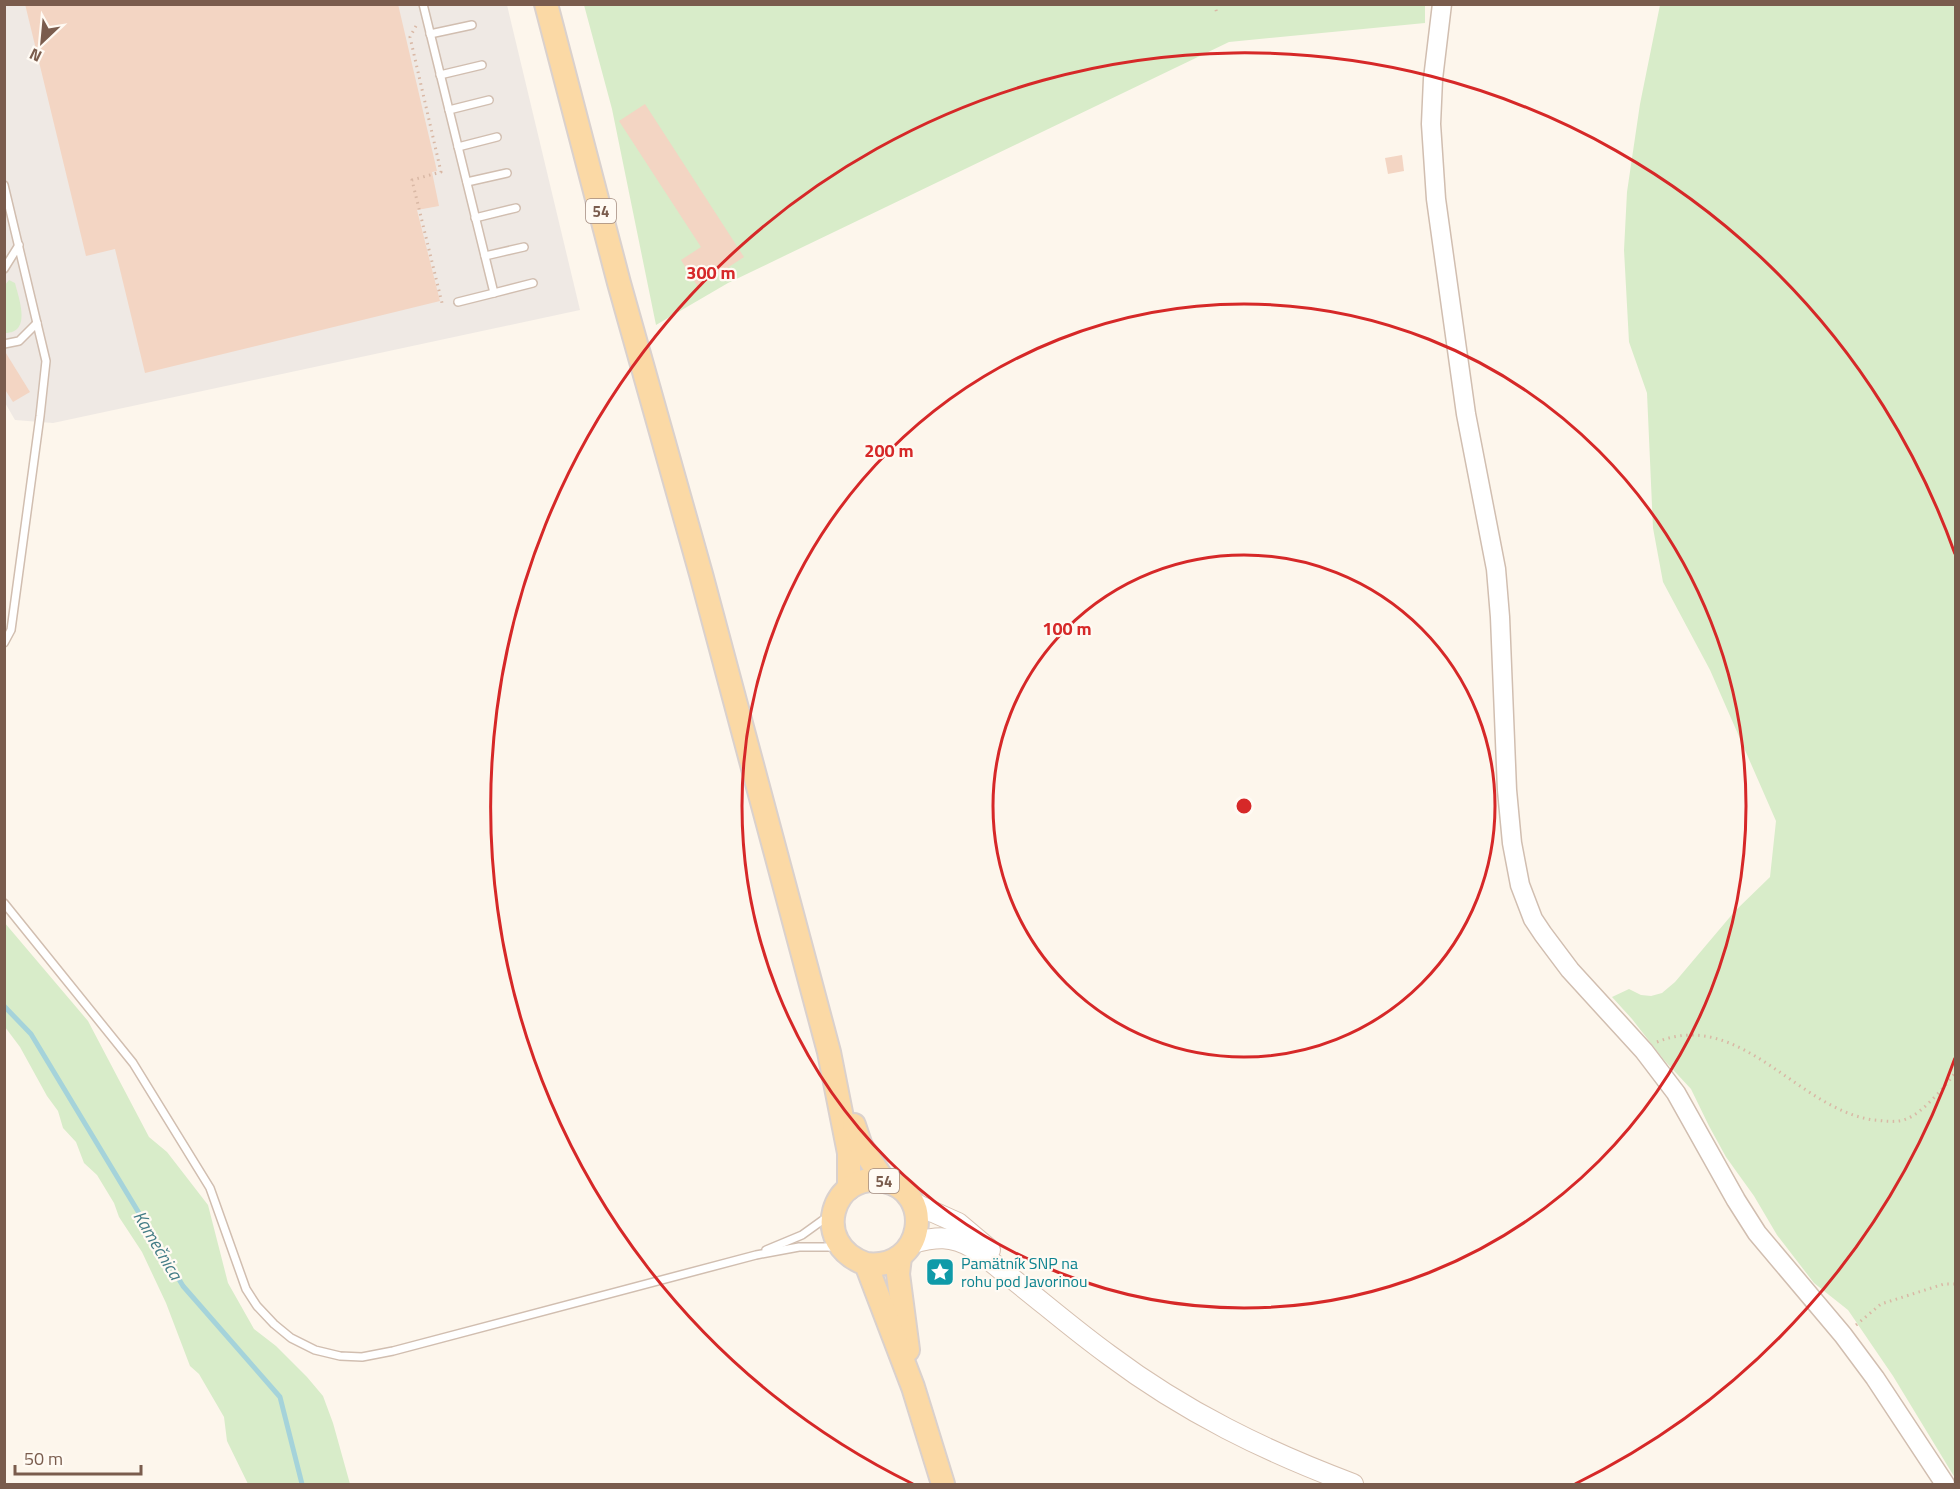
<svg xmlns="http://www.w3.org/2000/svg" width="1960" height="1489" font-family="'Titillium Web',sans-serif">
<rect width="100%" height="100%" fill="#fdf6ec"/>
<polygon fill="#efe9e4" points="4,5 507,5 580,310 53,423 15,420 4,401"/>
<g fill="#d8ecc9">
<polygon points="584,5 1425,5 1425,23 1229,42 728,283 656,325 612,109"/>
<polygon points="1660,5 1955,5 1955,1478 1893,1376 1848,1310 1814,1283 1777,1235 1754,1196 1726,1157 1709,1126 1691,1089 1664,1060 1632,1019 1612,997 1629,989 1641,995 1651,996 1662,993 1675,982 1735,911 1770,877 1776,821 1710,670 1663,582 1653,528 1647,393 1629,342 1624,250 1627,192 1640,104"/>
<path d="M9 280 15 283C19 299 32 333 5 333V285Z"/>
<polygon points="4,922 88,1021 149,1137 167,1152 208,1205 228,1283 254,1329 276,1346 307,1377 323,1396 333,1423 350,1484 248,1484 227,1441 224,1417 199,1374 190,1366 166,1303 142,1252 119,1217 114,1203 97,1175 84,1163 76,1142 63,1128 58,1111 47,1096 20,1047 5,1027"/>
</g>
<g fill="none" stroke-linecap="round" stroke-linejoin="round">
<polyline stroke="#a5d3da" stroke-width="5" points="4,1006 31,1034 183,1286 280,1397 302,1484"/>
</g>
<g fill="#f3d5c3">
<polygon points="25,4 398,4 437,171 432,172 439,206 417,210 440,301 145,373 115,249 86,256"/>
<polygon points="645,104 744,257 698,287 681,260 701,247 619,121"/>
<polygon points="1402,155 1404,171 1388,174 1385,158"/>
<polygon points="4,350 30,392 13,402 4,388"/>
</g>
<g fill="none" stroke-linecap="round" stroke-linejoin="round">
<g stroke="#d1beb0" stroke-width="10">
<g id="service">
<polyline points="423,4 494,293 533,283"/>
<polyline points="430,34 472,25"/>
<polyline points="440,75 482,65"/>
<polyline points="449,110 489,100"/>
<polyline points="458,147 497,137"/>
<polyline points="467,182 507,173"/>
<polyline points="4,185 46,361 40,416 11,630 4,643"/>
<polyline points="475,218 516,208"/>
<polyline points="485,256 524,247"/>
<polyline points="4,269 19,245"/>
<polyline points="458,302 494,293"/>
<polyline points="4,344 19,341 37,323"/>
<polyline points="4,903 133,1063 210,1188 246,1289 257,1306 274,1324 291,1338 315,1350 340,1356 362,1357 393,1351 756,1255 799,1247 837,1247"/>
<polyline points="766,1250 802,1235 827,1217"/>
</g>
</g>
<g stroke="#d1beb0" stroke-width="21">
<polyline id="tertiary" points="1442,4 1433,79 1431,124 1436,199 1466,414 1496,569 1500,617 1507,790 1512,843 1520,885 1533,919 1543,934 1570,970 1644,1051 1676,1093 1736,1200 1757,1233 1843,1335 1875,1378 1945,1484"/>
</g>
<g stroke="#d6c0b0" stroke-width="22">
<g id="secondary">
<polyline points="913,1203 958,1223 990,1250"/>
<path d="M912 1243C936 1237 951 1235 973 1248 984 1255 995 1265 1005 1273 1040 1300 1073 1329 1109 1355 1185 1412 1265 1451 1353 1484"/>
</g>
</g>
<g stroke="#dad1cd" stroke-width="26">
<g id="primary">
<polyline points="546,4 619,283 701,574 829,1052 849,1153 849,1188"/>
<polyline points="854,1125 861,1146 884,1181"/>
<polyline points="900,1257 898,1274 908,1350"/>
<path d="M866 1264C925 1271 935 1191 884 1181 832 1170 809 1244 866 1264L913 1387 943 1484"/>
</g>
</g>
<g stroke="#d9b8a5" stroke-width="3" stroke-dasharray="1.5 4.5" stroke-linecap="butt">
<polyline points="1214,4 1217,13"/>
<polyline points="416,26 410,37 441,172 412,180 443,307"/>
<path d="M1657 1042C1741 1008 1798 1110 1874 1120 1885 1121 1896 1123 1906 1119 1922 1114 1946 1085 1956 1072"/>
<polyline points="1856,1325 1881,1304 1944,1284 1956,1284"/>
</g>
<use href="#service" stroke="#fff" stroke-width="7"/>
<use href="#tertiary" stroke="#fff" stroke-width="18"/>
<use href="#secondary" stroke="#fff" stroke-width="20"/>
<use href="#primary" stroke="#fbd9a5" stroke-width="22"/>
</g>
<g fill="none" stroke="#d62828" stroke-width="3">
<circle cx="1244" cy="806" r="251"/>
<circle cx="1244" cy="806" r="502"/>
<path d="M1955 1058A754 754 0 0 1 1575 1484M913 1484A754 754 0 1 1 1955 554"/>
</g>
<defs>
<g id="sight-square" transform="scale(1.5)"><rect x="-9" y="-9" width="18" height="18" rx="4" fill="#0f9aa8" stroke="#fffaf3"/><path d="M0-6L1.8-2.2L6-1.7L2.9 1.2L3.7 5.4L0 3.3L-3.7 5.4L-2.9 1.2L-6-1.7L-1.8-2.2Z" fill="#fff"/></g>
</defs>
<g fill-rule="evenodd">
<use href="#sight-square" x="940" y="1272"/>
</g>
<g text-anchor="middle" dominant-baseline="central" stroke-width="4.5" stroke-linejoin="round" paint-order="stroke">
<g fill="#fffaf3" stroke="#a28b7f" stroke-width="1.5">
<rect x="586" y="199" width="30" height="24" rx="4.5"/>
<rect x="869" y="1169" width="30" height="24" rx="4.5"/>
</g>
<g font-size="15" font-weight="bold" fill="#7a5c4d">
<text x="601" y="211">54</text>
<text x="884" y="1181">54</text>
</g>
<g font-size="16" fill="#0d838f" stroke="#fffaf3" text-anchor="start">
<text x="961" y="1263">Pamätník SNP na<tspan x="961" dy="18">rohu pod Javorinou</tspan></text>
</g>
<g font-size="18" font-style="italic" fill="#437c86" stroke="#fffaf3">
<text transform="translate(158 1245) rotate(59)">Kamečnica</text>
</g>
</g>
<circle cx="1244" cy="806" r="9" fill="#d62828" stroke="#fffaf3" stroke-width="3"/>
<g font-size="18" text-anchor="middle" font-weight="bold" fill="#d62828" stroke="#fffaf3" stroke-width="4.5" stroke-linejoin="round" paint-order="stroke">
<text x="711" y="279">300 m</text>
<text x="889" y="457">200 m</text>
<text x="1067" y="635">100 m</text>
</g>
<rect width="1960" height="1489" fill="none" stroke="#7a5c4d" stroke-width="12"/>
<g transform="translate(42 42) rotate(206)" stroke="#fffaf3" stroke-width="4.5" paint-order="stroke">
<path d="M0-4.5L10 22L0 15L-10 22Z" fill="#7a5c4d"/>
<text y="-9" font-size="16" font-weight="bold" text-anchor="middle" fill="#7a5c4d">N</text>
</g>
<path d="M15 1465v9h126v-9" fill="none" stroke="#7a5c4d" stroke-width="3"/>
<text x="24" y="1465" font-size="18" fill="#7a5c4d" stroke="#fffaf3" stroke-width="4.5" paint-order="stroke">50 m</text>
</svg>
